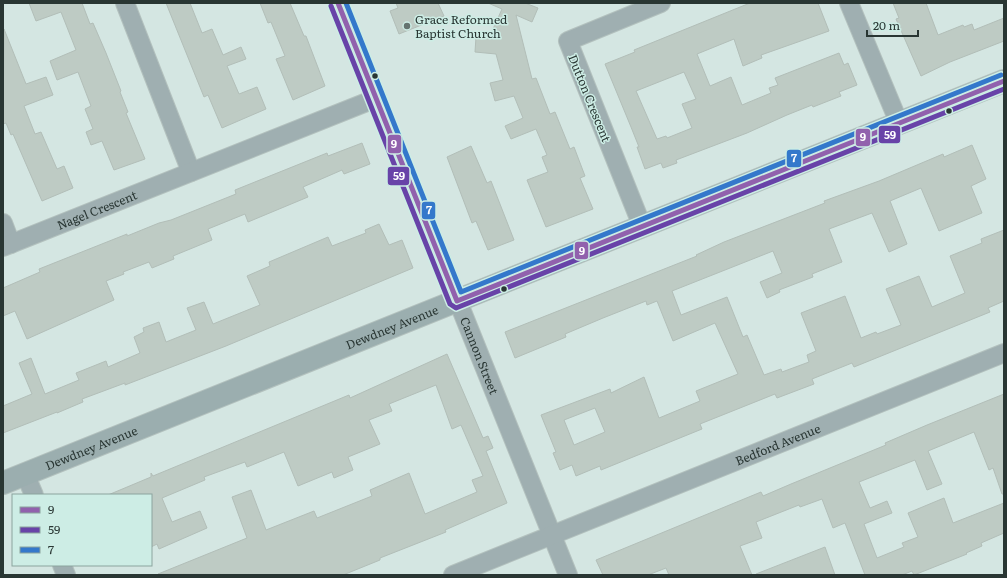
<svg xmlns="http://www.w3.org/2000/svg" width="1007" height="578" font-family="Literata,serif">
<rect width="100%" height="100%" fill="#d4e6e2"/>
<g fill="#becbc4" stroke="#b2beb8" fill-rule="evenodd">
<polygon points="29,3 82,3 90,24 93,23 106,53 121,91 120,92 128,112 126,113 145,159 114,170 102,141 91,145 86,132 93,129 85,109 91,106 78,72 57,80 50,61 76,50 61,12 36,21"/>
<polygon points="166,3 190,3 202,33 212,29 223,55 241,47 246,59 227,66 239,94 257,87 266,109 222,128 208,95 204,97"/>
<polygon points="260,3 290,3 304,36 306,36 325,86 293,100 276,59 285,56 271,22 268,23"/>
<polygon points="396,3 438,3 444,16 399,34 390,11 398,8"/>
<polygon points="488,3 525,3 538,8 532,22 516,15 532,79 536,78 550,114 555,112 570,149 574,147 585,176 580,178 593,209 546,227 527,180 548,172 542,157 547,155 536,129 511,139 505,126 523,118 514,96 495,101 490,83 503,80 496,54 475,52 476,37 489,38 502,9"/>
<path d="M750 3H818L829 31 761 55 762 58 743 66 734 39 697 54 710 86 731 77 742 105 771 93 769 88 778 85 775 78 839 53 844 65 848 63 857 85 839 92 841 96 813 107 812 105 787 115 747 133 676 160 677 163 663 168 661 163 645 169 637 147H639L631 127 605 64 635 52 634 50ZM684 72 696 99 682 104 692 128 667 138 666 136 657 139 636 91Z"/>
<polygon points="893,3 926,3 938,35 963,25 964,27 972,24 974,30 1004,18 1004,41 950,62 921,76 896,19 899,18"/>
<polygon points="4,29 26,84 46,77 53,95 24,106 35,134 41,132 57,169 64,166 73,188 42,201 13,134 11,135 6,123 3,124"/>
<polygon points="362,143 370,164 344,174 342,170 303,187 308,197 248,222 245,214 208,229 212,240 173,256 174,259 152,268 149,262 123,272 124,274 106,281 114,300 27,339 15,311 3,316 3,288 40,272 39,269 127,234 127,236 159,223 171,220 236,194 235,190 327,153 328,156"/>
<path d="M972 145 986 179 971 186 982 213 939 231 921 188 890 201 907 244 889 252 872 213 829 229 842 262 812 274 813 277 779 290 780 292 767 298 760 282 782 273 773 251 672 291 681 315 727 297 743 337 747 335 764 375 781 369 782 372 809 362 807 355 816 351 801 313 845 296 861 338 876 332 877 334 901 325 886 289 919 276 932 307 965 293 950 256 982 243 981 239 1004 230V301L988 308 990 312 854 367 852 363 812 379 814 384 777 398 775 394 700 424 702 429 601 470 600 466 576 476 572 465 560 470 553 453 556 452 541 415 610 389 611 393 644 377 659 418 700 401 696 391 738 374 715 323 673 341 657 301 647 305 646 301 603 318 565 334 566 337 515 358 505 332 697 256 696 255 724 242 825 203 824 201 879 181 943 154 944 157ZM595 408 605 432 574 445 564 420Z"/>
<polygon points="471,146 487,183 491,181 514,240 488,250 476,221 472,223 447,157"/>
<polygon points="379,224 389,245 402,240 413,268 226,346 125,385 125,383 82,399 83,402 57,413 57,412 3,433 3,406 32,394 19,363 31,358 45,394 79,380 76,373 106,361 108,367 140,353 134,337 144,332 143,328 159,322 166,342 196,330 187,308 204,302 213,324 260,305 247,276 270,266 269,262 328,237 332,246 366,233 365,230"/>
<polygon points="447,354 483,438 488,436 493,448 486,451 507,503 445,530 446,532 380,558 380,560 343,575 158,574 247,538 232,497 251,490 266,530 314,511 317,518 372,496 370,490 409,473 425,514 477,492 472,480 483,476 461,425 452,429 436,385 389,404 392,411 369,420 380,444 348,457 353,470 334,478 332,472 298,486 284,452 247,467 245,462 204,477 205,480 162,498 172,522 200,511 207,528 159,549 157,544 151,547 151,495 108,495 151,477 151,473 153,476 349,395 350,398"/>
<polygon points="1004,394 1004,494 1002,494 993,468 989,470 974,432 928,451 942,484 927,490 915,460 859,482 870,508 887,501 892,513 864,524 877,558 904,547 902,543 918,537 908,513 944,498 953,523 1004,503 1004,533 981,543 982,546 966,553 967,554 914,575 912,571 902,575 865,575 845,523 833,528 822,499 800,507 799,505 756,522 762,538 740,546 752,575 669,575 666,568 648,575 603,575 596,560 761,492 763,496 791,484 886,445 885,443 927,425"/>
<polygon points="825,547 835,575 756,575 756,574"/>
</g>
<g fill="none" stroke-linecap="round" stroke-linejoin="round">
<g stroke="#b3c1be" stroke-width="20">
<g id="street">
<polyline points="125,3 191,172"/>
<path id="s1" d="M338 3 568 575"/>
<polyline points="849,3 899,123"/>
<polyline points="3,223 11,244"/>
<polyline points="642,226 568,41 661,3"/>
<path id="s2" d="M3 247 377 98"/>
<polyline points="25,474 34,495"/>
<polyline points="62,565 66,575"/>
<path id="s3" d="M453 575 1004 353"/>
</g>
</g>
<g stroke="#b3c1be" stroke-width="24">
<g id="secondary">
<path id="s4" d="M3 483 1004 81"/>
</g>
</g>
<use href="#street" stroke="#9fafb1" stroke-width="18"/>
<use href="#secondary" stroke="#9baeaf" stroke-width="22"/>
<g stroke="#cdede5" stroke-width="8">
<polyline id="bus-1" points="338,3 457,301 1004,81"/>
</g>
<g stroke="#cdede5" stroke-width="8">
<polyline id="bus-2" points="331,6 450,304 456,308 1004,89"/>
</g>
<g stroke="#cdede5" stroke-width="8">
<polyline id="bus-3" points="346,3 461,292 1001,75"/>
</g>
<use href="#bus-1" stroke="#9161ad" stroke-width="5"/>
<use href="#bus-2" stroke="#6843a8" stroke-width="5"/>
<use href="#bus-3" stroke="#3478cb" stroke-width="5"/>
</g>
<circle fill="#657470" stroke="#cdede5" stroke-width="1.5" cx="407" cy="26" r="4"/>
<g fill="#293633" stroke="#cdede5" stroke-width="1.5">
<circle cx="375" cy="76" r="3.5"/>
<circle cx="949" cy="111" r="3.5"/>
<circle cx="504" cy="289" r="3.5"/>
</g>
<g text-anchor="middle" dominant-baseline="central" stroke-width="3" stroke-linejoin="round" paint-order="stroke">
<g font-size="12" fill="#293633" stroke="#cdede5" text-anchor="start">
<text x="415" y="19">Grace Reformed<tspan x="415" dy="14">Baptist Church</tspan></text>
</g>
<g font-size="12" fill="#293633" stroke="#cdede5">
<text transform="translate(590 98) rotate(68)">Dutton Crescent</text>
<text stroke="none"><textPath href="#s2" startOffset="101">Nagel Crescent</textPath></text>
<text stroke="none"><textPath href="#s4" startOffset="419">Dewdney Avenue</textPath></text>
<text stroke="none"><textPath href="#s1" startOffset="380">Cannon Street</textPath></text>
<text stroke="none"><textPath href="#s3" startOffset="350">Bedford Avenue</textPath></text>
<text stroke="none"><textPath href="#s4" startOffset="95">Dewdney Avenue</textPath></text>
</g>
</g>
<g stroke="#cdede5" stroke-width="1.5">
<rect x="878" y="125" width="23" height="19" rx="4" fill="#6843a8"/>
<rect x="855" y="128" width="16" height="19" rx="4" fill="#9161ad"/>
<rect x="387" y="134" width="15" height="20" rx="4" fill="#9161ad"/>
<rect x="786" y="149" width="16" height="19" rx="4" fill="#3478cb"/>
<rect x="387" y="166" width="23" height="20" rx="4" fill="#6843a8"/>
<rect x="421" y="201" width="15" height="19" rx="4" fill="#3478cb"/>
<rect x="574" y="241" width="15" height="19" rx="4" fill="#9161ad"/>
</g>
<g font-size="11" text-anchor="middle" font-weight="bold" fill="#fff">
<text x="890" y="139">59</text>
<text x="863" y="141">9</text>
<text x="394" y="148">9</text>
<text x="794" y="162">7</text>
<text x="399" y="180">59</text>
<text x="429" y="214">7</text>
<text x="582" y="255">9</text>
</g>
<rect width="1007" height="578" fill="none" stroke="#293633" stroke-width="8"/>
<rect x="12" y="494" width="140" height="72" fill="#cdede5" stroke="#8ba49e"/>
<rect x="20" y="507" width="20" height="6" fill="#9161ad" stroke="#8ba49e"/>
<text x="48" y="514" font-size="12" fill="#293633">9</text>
<rect x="20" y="527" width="20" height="6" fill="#6843a8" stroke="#8ba49e"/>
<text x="48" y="534" font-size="12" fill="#293633">59</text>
<rect x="20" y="547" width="20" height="6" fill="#3478cb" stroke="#8ba49e"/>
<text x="48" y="554" font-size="12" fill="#293633">7</text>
<path d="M867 30v6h51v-6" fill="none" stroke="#293633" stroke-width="2"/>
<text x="873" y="30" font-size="12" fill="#293633" stroke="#cdede5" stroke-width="3" paint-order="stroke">20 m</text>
</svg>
